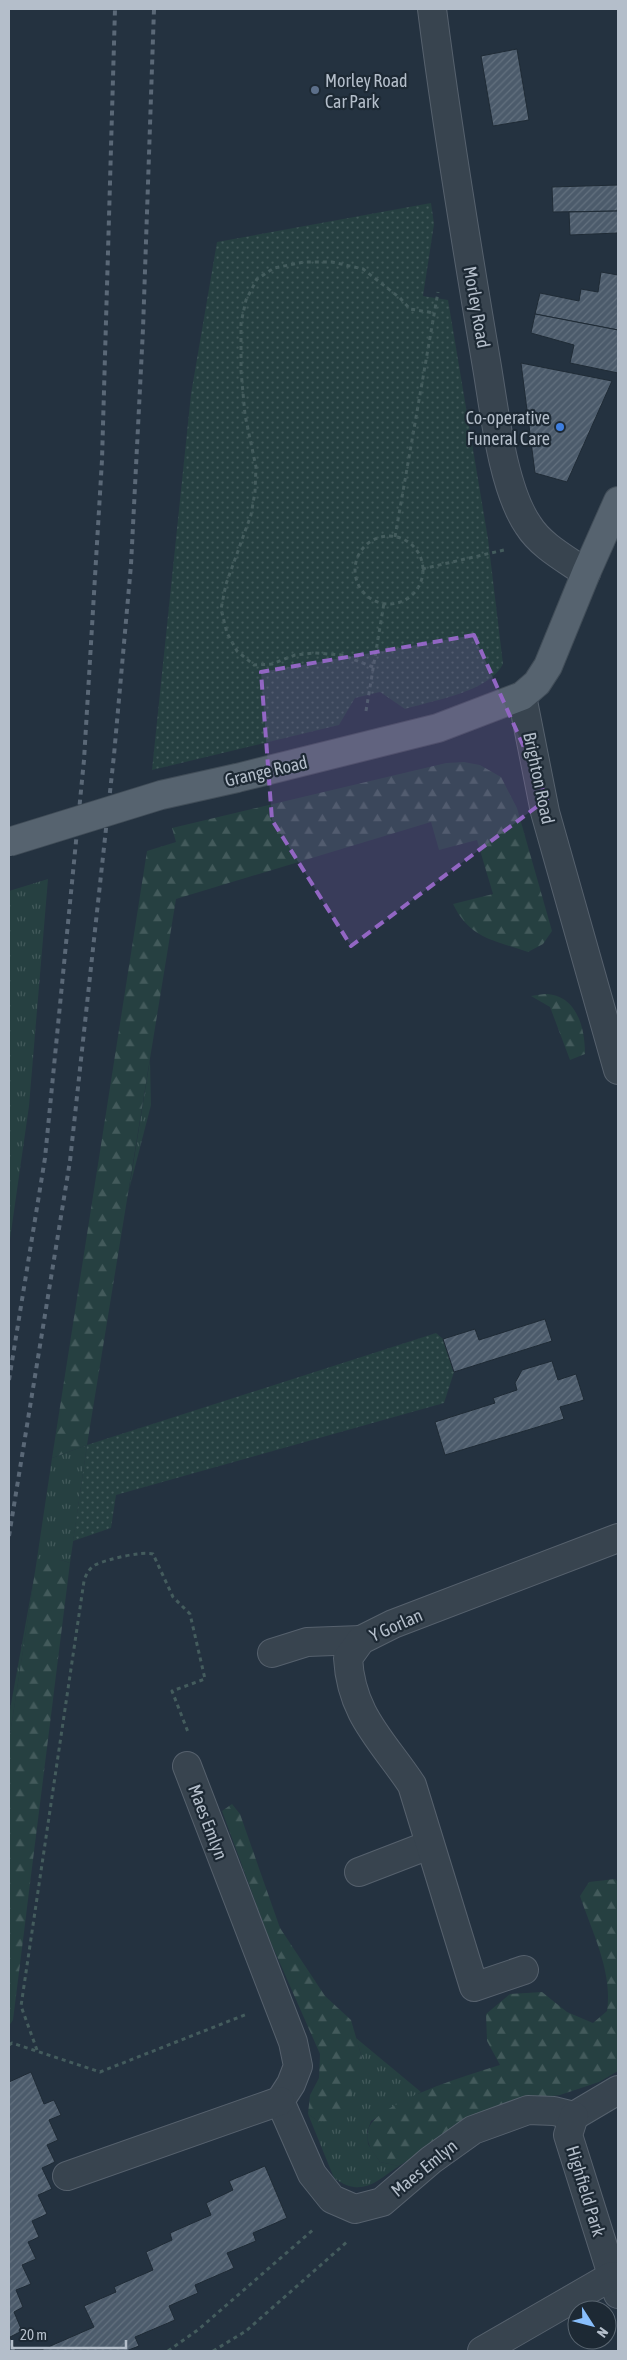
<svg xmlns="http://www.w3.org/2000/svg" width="627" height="2360" font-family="'Asap Condensed',sans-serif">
<defs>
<pattern id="grass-tufts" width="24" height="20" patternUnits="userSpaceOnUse" patternTransform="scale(1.25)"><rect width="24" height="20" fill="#264041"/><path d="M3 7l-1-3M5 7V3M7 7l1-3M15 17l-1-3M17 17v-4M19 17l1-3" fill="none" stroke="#435a5b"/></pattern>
<pattern id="forest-firs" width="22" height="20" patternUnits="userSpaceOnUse" patternTransform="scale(1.25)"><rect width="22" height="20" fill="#264041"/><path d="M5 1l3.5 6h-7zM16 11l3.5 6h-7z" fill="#435a5b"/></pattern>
<pattern id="park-dots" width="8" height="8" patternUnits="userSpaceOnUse" patternTransform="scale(1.25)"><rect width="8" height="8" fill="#264041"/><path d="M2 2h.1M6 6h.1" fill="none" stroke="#435a5b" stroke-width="1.8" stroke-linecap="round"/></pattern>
<pattern id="building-hatch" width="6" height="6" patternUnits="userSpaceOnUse" patternTransform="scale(1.25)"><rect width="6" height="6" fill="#4c5b6b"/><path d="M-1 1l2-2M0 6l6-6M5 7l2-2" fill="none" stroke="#63717f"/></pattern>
</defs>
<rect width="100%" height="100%" fill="#243240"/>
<g fill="url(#grass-tufts)">
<polygon points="48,879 29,1106 9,1246 9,891"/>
<polygon points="150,1060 151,1105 129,1190"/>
<polygon points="87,1445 70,1563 61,1560 35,1573 9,1741 9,1715 35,1572 52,1458"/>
<path d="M356 2038 421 2092 371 2121 367 2132 368 2144 380 2162 399 2166C375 2182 362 2198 334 2178L308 2114 318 2121 362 2058Z"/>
</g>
<g fill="url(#forest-firs)">
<path d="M464 762 480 765 501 777 517 808 552 931 543 944 528 952C494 940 470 939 453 904L493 894 477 840 439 850 431 822 176 899 87 1445 52 1458 147 851 176 842 172 828 446 763Z"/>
<path d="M544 994C576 994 585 1026 585 1054L570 1060 550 1007 531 996Z"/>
<polygon points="61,1560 70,1563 13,2020 9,2026 9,1741 35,1572 47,1563"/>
<polygon points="232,1804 240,1814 280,1928 325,1996 351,2020 362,2058 348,2108 330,2122 318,2121 308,2114 310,2095 319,2078 320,2054 268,1936 222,1811"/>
<path d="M615 1879 618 1882V2071L599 2082 560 2095 528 2099 426 2149 399 2166 380 2162C374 2153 365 2144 368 2131 373 2103 474 2073 500 2065L487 2041 486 2014 510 1994 542 1992 567 2012 593 2023 607 2011C613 1972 592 1932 580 1896L589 1882Z"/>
</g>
<g fill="url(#park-dots)">
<path d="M431 203 434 224 423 296 448 300 488 539 503 664C489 692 434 700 405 709L380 692 355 698 339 725 152 770 191 394 217 242Z"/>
<polygon points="436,1333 443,1339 454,1372 444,1403 116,1495 111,1528 73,1541 87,1445"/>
</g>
<g fill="url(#building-hatch)" stroke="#1f2b36">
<polygon points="517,49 529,120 493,126 481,56"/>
<polygon points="618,185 618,211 553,212 552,187"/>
<polygon points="618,211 618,233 570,235 569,212"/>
<polygon points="601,272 618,275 618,330 535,314 540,293 579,301 581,289 598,292"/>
<polygon points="535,314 618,330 618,373 570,363 574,345 531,333"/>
<polygon points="521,363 612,381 567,482 535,473"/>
<polygon points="545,1319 552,1341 454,1372 443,1339 475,1329 479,1340"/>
<polygon points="552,1361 558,1380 576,1374 584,1400 560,1407 564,1419 445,1455 435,1422 495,1403 493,1398 517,1390 515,1383 522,1370"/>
<polygon points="31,2072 44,2104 54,2100 61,2115 49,2120 58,2140 47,2145 55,2162 42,2168 52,2189 38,2195 47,2214 32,2221 39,2237 28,2242 36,2259 22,2265 31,2284 16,2290 23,2307 14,2312 22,2331 10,2337 16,2351 9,2351 9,2082"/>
<polygon points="265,2166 287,2218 253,2233 256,2241 227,2253 234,2268 195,2285 198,2293 169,2306 175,2320 135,2337 139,2346 126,2351 39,2351 94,2327 84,2306 116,2292 114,2287 153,2270 146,2252 172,2240 170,2233 211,2215 206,2203 233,2190 229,2181"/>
</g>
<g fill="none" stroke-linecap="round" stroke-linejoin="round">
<g stroke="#56616d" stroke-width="30">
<g id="minor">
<path d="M432 9C447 127 466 243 486 361 494 407 502 487 528 525 541 546 566 559 586 573"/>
<polyline points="522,696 545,812 618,1070"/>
<polyline points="272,1653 307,1642 361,1640"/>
<polyline points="187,1766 293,2042 298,2066 291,2084 280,2101 312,2174 332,2199 355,2209 382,2202 431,2160 473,2130 528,2110 554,2111 574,2116 618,2090"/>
<polyline points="359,1872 429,1845"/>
<path d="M524 1970 474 1987 412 1785C383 1741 351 1715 348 1658L361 1640 393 1624 618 1538"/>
<polyline points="574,2116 568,2135 618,2294"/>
<polyline points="67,2176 280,2101"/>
<polyline points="482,2351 612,2276"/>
</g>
</g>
<g stroke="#414d58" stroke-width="30">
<polyline id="major" points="237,778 438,728 522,696 537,683 548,666 586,573 618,501"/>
</g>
<g stroke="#445c5d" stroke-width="3" stroke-dasharray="4 4" stroke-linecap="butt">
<circle cx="389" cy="570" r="34"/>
<polyline points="395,537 438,292"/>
<polyline points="422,569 504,550"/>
<polyline points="373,667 342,655 315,653 295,655 272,664 254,665 237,651 227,633 221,609 226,584 251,515 255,492 256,467 245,415 241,371 241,323 246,300 257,279 274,268 304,262 332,262 363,269 400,298 410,309 434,313"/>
<polyline points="366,711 384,603"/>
<polyline points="9,2045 12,2043 100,2072 247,2014"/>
<path d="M37 2050 21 2006 84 1581C86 1574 89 1569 95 1565 108 1559 141 1551 153 1554L173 1597 190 1614 205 1679 172 1691 188 1732"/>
<polyline points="168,2351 199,2329 315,2228"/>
<polyline points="213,2351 246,2331 348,2241"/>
</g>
<use href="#minor" stroke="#38444f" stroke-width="28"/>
<use href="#major" stroke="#56636f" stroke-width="28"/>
<g stroke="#5a6877" stroke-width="4" stroke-dasharray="5 5" stroke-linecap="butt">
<polyline points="9,1380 45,1158 84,760 102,460 115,9"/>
<polyline points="9,1536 70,1161 114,755 131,565 143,329 154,9"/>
</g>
<g stroke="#414d58" stroke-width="30" stroke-linecap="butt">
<polyline id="major-bridge" points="9,842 161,795 237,778"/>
</g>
<use href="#major-bridge" stroke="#56636f" stroke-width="28"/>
</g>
<path fill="#9266c3" fill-opacity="0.2" stroke="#9266c3" stroke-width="4" stroke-dasharray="10 6" stroke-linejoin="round" d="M474 635 547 799 351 946 272 820 261 672Z"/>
<circle fill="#5c6f8a" stroke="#1d2934" stroke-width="2" cx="315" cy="90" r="5"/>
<circle fill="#3f7fe0" stroke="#1d2934" stroke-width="2" cx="560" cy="427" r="5"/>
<g text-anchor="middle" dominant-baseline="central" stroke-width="4.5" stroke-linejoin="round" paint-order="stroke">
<g font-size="18" fill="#b4beca" stroke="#1d2934" text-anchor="start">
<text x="325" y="80">Morley Road<tspan x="325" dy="21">Car Park</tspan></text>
<text x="550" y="417" text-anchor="end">Co-operative<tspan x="550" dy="21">Funeral Care</tspan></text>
</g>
<g font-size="18" fill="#b4beca" stroke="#1d2934">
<text transform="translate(477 307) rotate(80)">Morley Road</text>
<text transform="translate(266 771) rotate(-13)">Grange Road</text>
<text transform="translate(539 778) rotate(78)">Brighton Road</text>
<text transform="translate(396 1625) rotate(-24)">Y Gorlan</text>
<text transform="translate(208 1822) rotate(69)">Maes Emlyn</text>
<text transform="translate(424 2168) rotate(-39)">Maes Emlyn</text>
<text transform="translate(586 2191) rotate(73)">Highfield Park</text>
</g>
</g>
<rect width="627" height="2360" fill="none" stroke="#b4beca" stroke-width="20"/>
<g transform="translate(592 2325) rotate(126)"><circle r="24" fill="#1d2934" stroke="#596570"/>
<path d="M0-4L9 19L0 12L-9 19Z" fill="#88befc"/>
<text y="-8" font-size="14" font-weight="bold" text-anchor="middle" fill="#b4beca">N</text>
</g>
<path d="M12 2340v8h114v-8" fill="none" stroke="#b4beca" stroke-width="2.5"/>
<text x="20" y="2340" font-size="15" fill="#b4beca" stroke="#1d2934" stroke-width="4" paint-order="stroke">20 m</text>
</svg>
